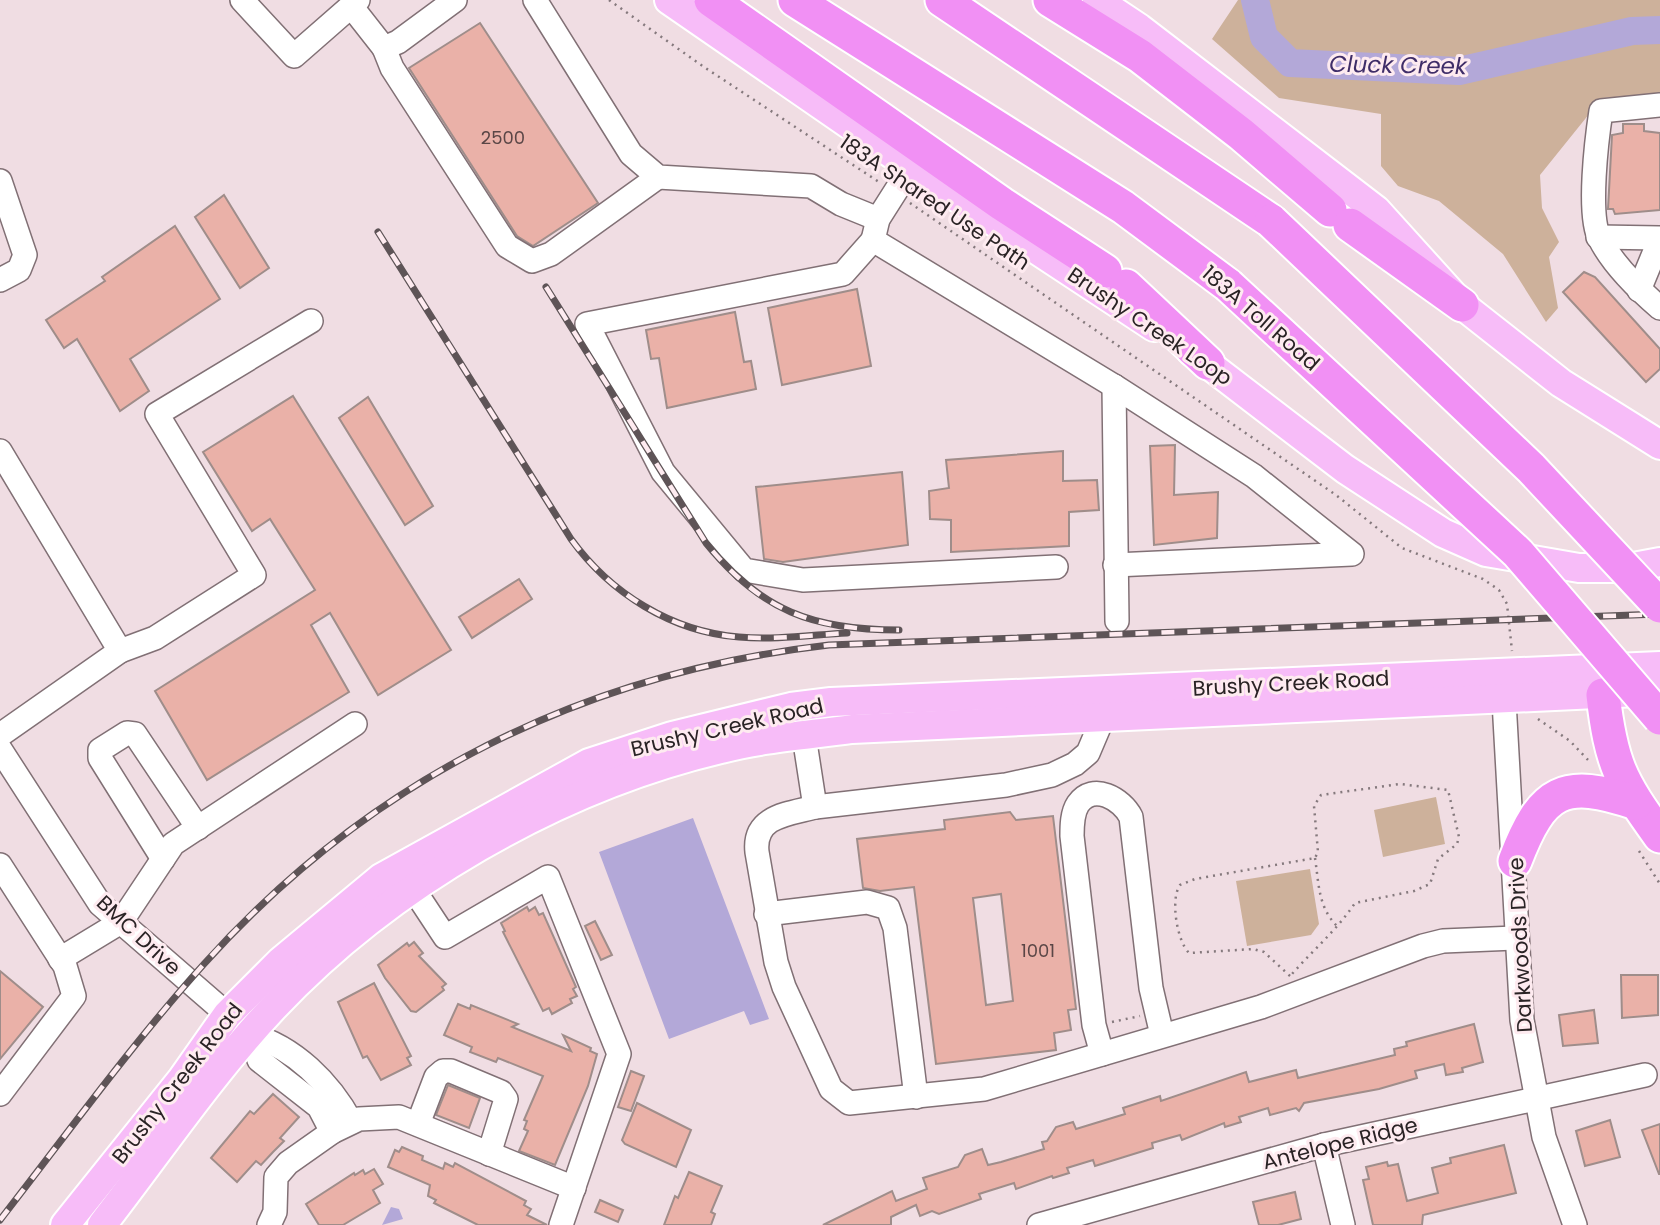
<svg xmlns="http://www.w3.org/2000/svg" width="1660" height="1225" font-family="Poppins,sans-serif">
<rect width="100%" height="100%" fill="#f0dde3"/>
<g fill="#cdb19b">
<polygon points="1238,0 1660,0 1660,94 1602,98 1540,175 1542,208 1559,242 1549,257 1558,308 1546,322 1503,254 1439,201 1398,186 1381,166 1381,114 1279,98 1212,39"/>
<polygon points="1436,797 1445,844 1383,857 1374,810"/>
<polygon points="1310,869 1319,924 1311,935 1247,946 1236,881"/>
</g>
<g fill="#b3a8d8">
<polygon points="693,818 769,1019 750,1025 744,1011 669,1039 599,852"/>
<polygon points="391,1207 399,1209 403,1219 382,1225"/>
</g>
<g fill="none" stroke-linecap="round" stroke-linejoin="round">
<polyline stroke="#b3a8d8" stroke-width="28" points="1255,0 1264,37 1290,63 1459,71 1632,31 1660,30"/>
</g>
<g fill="#eab1a8" stroke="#9f8d8a" stroke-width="2" fill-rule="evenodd">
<polygon points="480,23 598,203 533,246 517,236 409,68"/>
<polygon points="1623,124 1644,124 1644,131 1660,133 1660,210 1615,214 1613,209 1608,209 1612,135 1623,133"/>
<polygon points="224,195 269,268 240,288 195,217"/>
<polygon points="175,226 220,299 130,359 149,391 120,411 77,339 64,348 46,320 105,281 102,277"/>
<polygon points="1584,272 1595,277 1660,349 1660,369 1646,382 1563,292"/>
<polygon points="857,289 871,366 782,385 768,308"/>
<polygon points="735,312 744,362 751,361 756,389 667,408 659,358 651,359 646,330"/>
<polygon points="293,396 451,650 378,695 330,613 311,625 349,692 207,780 155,691 315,590 270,519 252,531 203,452"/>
<polygon points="368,397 433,506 405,525 339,418"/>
<polygon points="1175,445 1174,495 1218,492 1217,538 1154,545 1150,446"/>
<polygon points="1063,451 1063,481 1097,480 1099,510 1069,512 1069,546 951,552 951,520 930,519 929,491 949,488 946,460"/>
<polygon points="902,472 908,545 783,562 764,559 756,487"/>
<polygon points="519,579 532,599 472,638 459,617"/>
<path d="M1010 812 1016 820 1053 816 1076 1009 1068 1010 1071 1030 1054 1033 1056 1050 936 1064 914 887 880 891 863 888 857 839 945 829 944 820ZM1001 894 1013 1001 986 1005 973 898Z"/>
<polygon points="527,907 529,911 535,907 539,915 543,913 576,987 573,989 577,996 570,999 572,1003 552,1014 549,1008 543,1011 503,932 505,931 501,923"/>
<polygon points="595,921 612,955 601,960 585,926"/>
<polygon points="414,942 423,953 419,956 446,984 442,987 444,990 416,1012 411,1011 385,978 378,965 407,943 409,946"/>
<polygon points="0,971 43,1007 0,1059"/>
<polygon points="1621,975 1658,975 1658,1015 1622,1018"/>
<polygon points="374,983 411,1056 407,1058 411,1065 381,1080 367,1056 363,1058 338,1002"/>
<polygon points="458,1004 470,1009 471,1005 518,1024 512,1027 571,1051 563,1035 591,1048 590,1051 597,1054 588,1086 555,1165 519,1151 528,1131 524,1129 527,1121 524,1120 543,1076 498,1058 496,1062 470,1052 472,1047 444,1035"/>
<polygon points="1594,1010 1598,1043 1563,1046 1559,1015"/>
<polygon points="1474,1024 1483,1062 1462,1068 1463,1072 1446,1075 1444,1064 1415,1071 1417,1078 1379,1089 1304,1103 1299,1111 1296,1108 1270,1115 1268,1108 1239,1117 1241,1122 1225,1127 1224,1123 1182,1140 1180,1135 1152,1143 1153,1148 1095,1166 1093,1160 1067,1168 1069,1173 1053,1178 1052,1176 1016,1189 1014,1183 979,1194 981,1199 939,1214 932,1211 920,1216 916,1205 891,1217 891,1225 823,1225 892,1191 896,1201 927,1189 923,1178 958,1167 965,1155 982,1149 988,1165 1001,1162 1044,1149 1042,1142 1047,1141 1056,1127 1073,1122 1076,1129 1125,1114 1123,1108 1160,1096 1161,1101 1246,1072 1249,1082 1296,1070 1298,1078 1395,1055 1394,1049 1407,1046 1406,1042"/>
<polygon points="631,1071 644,1076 631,1111 618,1107"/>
<polygon points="448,1085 480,1098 469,1128 436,1115"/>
<polygon points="273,1094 299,1117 280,1138 284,1141 273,1152 261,1165 256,1161 237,1182 211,1158 250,1111 254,1114"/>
<polygon points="637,1103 691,1130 676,1167 625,1144 622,1140"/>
<polygon points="1610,1120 1620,1157 1585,1166 1576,1131"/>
<polygon points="1660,1124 1660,1174 1659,1174 1642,1130"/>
<polygon points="1504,1145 1516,1193 1423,1215 1422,1225 1373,1225 1363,1180 1369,1179 1366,1167 1387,1162 1388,1166 1398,1164 1407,1201 1438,1193 1432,1168 1451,1163 1450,1158"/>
<polygon points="402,1147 423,1156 422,1160 443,1169 445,1163 453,1167 455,1163 526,1201 524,1205 531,1209 527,1215 547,1225 478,1225 434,1203 436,1200 428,1196 430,1185 388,1167 395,1150 399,1152"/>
<polygon points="374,1169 383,1184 373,1190 380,1203 343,1225 319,1225 306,1204 354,1173 355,1175 363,1170 365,1174"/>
<polygon points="689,1172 722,1186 711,1212 715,1214 711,1225 664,1225 675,1196 678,1198"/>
<polygon points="1295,1192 1301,1219 1278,1225 1259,1225 1253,1202"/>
<polygon points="600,1200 623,1210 618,1222 595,1212"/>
</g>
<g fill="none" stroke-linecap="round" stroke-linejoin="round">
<g stroke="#817075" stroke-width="26">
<g id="minor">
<polyline points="242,0 294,56 358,0"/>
<polyline points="535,0 631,154 658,177 811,186 841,204 878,219"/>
<polyline points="351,6 384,48 398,42 455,0"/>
<polyline points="384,48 392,68 507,246 532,261 551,254 658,177"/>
<path d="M1660 105 1601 111C1597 137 1587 216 1600 239 1613 265 1638 289 1660 308"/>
<polyline points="911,167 878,219 873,240 1114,386 1254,476 1352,554 1115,565"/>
<polyline points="0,181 25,255 19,270 0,280"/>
<polyline points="1598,237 1660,238"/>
<polyline points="873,240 843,274 587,324 663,472 744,570 803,580 1056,567"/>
<polyline points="1639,290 1660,239"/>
<polyline points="1114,386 1117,621"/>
<polyline points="0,451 120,651 0,735"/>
<polyline points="120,651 155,638 254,575 157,414 311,321"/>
<polyline points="1504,701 1522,1020 1544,1137 1575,1225"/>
<polyline points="804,736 815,807 1006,785 1052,775 1075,764 1088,753 1102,720"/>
<path d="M0 749 100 904 251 1035C294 1047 330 1083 351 1122"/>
<path d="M815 807C788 814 753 816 757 852L776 962 784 987 831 1089 849 1103 984 1089 1261 1007 1423 946 1443 941 1515 938"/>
<polyline points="163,859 100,758 100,750 127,733 135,734 198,828"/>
<polyline points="0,865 65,966 74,996 0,1094"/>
<polyline points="414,890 445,937 548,877 619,1054 561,1225"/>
<polyline points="766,914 867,902 888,908 895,928 916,1097"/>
<polyline points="60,959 121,922 173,844 355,724"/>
<polyline points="251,1035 259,1060 319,1107 332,1132"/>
<path d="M1102 1054 1094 1025 1072 836C1072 826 1072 813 1078 804 1093 782 1122 799 1131 817L1151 988 1162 1035"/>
<polyline points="418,1124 436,1077 443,1071 451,1071 501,1092 506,1099 489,1154"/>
<polyline points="1324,1145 1343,1225"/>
<polyline points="269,1225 275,1212 276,1177 288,1163 332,1132 359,1119 399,1117 574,1188"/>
<polyline points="1039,1225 1324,1145 1645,1075"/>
</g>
</g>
<g stroke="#fff" stroke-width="32">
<g id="major">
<polyline points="669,0 911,167 1154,327"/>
<polyline points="1097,0 1139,28 1376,210 1462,305 1561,383 1660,445"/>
<polyline points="1191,351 1345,469 1443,533 1486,552 1579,568 1628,568 1660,562"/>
<polyline points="65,1225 182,1079 227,1015 281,961 381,878 589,763 672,736 791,707 831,702 1660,666"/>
<path d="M102 1225C158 1153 210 1075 273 1008 389 885 556 788 721 749 763 738 809 735 852 729L1660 691"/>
</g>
</g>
<g stroke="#fff" stroke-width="37">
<g id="highway">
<polyline points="711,0 1002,204 1105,271"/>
<polyline points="795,0 1123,207 1228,285"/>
<polyline points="942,0 1271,221"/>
<polyline points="1050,0 1140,56 1241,134 1330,210"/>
<polyline points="1350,225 1462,305"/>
<polyline points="1126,286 1208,363"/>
<path d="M1603 695C1611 763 1620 781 1660 836"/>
<path d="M1515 861C1542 790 1563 778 1636 803"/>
</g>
</g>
<g stroke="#85797d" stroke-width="2.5" stroke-dasharray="2 5" stroke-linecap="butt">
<polyline points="609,0 704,67 879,182"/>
<polyline points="910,203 1336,495 1402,548 1483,579 1499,590 1507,604 1512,651"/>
<polyline points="1538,719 1570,741 1589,761"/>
<polyline points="1639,851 1660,884"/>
<path d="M1315 858C1319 884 1318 908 1338 927"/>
<path d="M1290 976 1264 952 1253 949 1189 953C1177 941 1170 899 1180 885L1195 879 1315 858 1318 852 1314 806 1321 795 1400 784 1448 790 1459 837 1457 844 1438 859 1430 884 1414 891 1355 903C1337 930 1313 950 1292 974"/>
<polyline points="1112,1022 1140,1016"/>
</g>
<use href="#minor" stroke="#fff" stroke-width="23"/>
<use href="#major" stroke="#f7bcf8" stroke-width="28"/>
<use href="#highway" stroke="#f190f4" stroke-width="33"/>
<g stroke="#5e5457" stroke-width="7">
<g id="rail">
<path d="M378 232 571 539C610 593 672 632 739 637 775 640 811 635 847 633"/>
<path d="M546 287 706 543C761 611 813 630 899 630"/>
<path d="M0 1220C67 1134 131 1045 204 964 370 779 583 673 829 645L1660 614"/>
</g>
</g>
<use href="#rail" stroke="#feebf0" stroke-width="4.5" stroke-dasharray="13" stroke-linecap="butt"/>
<g stroke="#fff" stroke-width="37" stroke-linecap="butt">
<g id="highway-bridge">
<polyline points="1271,221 1531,468 1660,606"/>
<polyline points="1228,285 1518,553 1660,718"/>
</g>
</g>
<use href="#highway-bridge" stroke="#f190f4" stroke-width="33"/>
</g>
<g text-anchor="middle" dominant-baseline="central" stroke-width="6" stroke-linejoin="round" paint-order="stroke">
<g font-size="18" fill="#5a4646">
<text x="503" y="137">2500</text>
<text x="1038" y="950">1001</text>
</g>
<g font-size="21" fill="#2a2325" stroke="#feebf0">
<text transform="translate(935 202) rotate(34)">183A Shared Use Path</text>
<text transform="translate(1261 318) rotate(41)">183A Toll Road</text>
<text transform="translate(1150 326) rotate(34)">Brushy Creek Loop</text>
<text transform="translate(1291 683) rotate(-3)">Brushy Creek Road</text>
<text transform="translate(727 727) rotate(-13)">Brushy Creek Road</text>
<text transform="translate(139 935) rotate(43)">BMC Drive</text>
<text transform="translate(1520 945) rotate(-93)">Darkwoods Drive</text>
<text transform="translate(177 1083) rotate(-52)">Brushy Creek Road</text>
<text transform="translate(1340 1143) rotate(-14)">Antelope Ridge</text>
</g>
<g font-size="23" font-style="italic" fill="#3f2d68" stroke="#feebf0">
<text transform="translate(1398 65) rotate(1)">Cluck Creek</text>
</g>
</g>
</svg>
